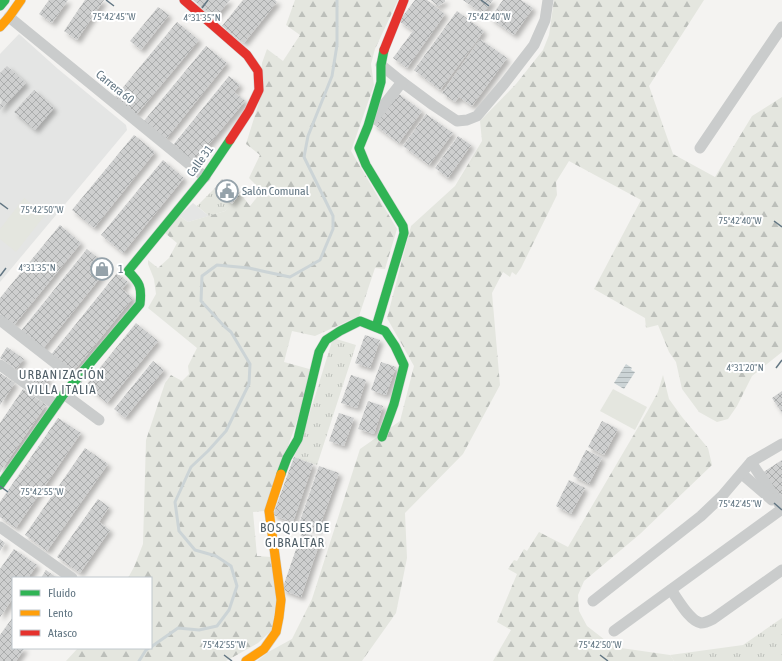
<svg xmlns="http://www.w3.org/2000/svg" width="782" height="661" font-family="'Asap Condensed',sans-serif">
<defs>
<pattern id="grass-tufts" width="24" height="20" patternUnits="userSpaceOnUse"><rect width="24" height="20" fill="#e4e6df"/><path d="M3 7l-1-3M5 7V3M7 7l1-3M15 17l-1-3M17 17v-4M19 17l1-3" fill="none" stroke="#bcbfba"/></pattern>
<pattern id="forest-firs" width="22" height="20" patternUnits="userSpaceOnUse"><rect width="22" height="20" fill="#e4e6df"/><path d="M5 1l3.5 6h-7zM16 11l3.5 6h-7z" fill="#bcbfba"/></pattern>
<pattern id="water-rules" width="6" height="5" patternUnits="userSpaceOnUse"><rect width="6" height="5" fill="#ccd4d6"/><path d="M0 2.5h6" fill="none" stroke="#a9b1b3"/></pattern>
<pattern id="building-cross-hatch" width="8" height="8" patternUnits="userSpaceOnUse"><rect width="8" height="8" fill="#cecfcf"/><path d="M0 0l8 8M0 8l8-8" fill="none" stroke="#abadad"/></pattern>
<filter id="shadow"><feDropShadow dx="3.5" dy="3.5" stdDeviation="2" flood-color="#0004"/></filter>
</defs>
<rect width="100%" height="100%" fill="#f4f3f1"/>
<g fill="#e4e5e4">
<polygon points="19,34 58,69 126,125 127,130 0,282 0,54"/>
<polygon points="193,203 209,216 188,222 179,216"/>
</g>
<g fill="url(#grass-tufts)">
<polygon points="214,189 232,204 225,211 209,216 197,206"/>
<polygon points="333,338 356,345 317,465 294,457 307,422"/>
<polygon points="782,618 782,661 674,661 670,655 743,645"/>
</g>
<g fill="url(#forest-firs)">
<polygon points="295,0 398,0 375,49 371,64 374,85 351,151 397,229 385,269 375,268 359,316 315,336 292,331 284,362 313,370 295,427 264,511 253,512 257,556 271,557 276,601 272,630 258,643 226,661 66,661 78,648 151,648 151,578 128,578 134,567 143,544 146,440 165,383 171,375 182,381 189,374 188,366 197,348 148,308 156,294 154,279 148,264 148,260 158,268 169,258 177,243 165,233 179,216 188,222 225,211 240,193 250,206 262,191 249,178 260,155 246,144 259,102 262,63 267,49 283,61 300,35 286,25"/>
<polygon points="554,0 704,0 649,86 673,154 715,177 752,116 782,97 782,352 752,376 737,406 728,419 717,422 699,412 682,389 676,362 669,352 658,325 646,328 645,318 594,289 641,200 569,161 556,182 557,195 521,268 516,275 512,272 510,277 503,272 492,293 500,385 463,454 405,513 407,558 396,613 362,661 257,661 270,651 292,639 312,599 360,449 400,421 414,366 387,318 411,226 455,186 482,141 480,121 516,84 543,50 549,35"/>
<polygon points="663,375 669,399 682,417 708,448 712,465 640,534 584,581 578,595 579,611 587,626 605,640 621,648 670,655 674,661 493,661 511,630 497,622 517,574 508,569 514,560 517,561 524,549 527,551 539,532 568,547 647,412 658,392"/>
</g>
<g fill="#e4e6df">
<polygon points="24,198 45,215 16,252 0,239 0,229"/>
<polygon points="613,389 647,407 635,430 600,411"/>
</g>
<polygon fill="url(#water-rules)" points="626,364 632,368 631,370 635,372 624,389 614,383"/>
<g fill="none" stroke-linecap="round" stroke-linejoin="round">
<g stroke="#ccd4d6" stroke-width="3">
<polyline points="151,647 178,628 199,630 217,626 229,610 237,586 231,566 216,556 195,550 179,531 175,502 191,467 208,451 226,431 249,384 250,364 231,332 224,326 201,301 202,276 217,265 249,268 262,271 290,277 320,260 333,229 333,216 304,157 308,136 332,76 337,45 337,0"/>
<polyline points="139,661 146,650 149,648"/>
</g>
</g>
<g fill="url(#building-cross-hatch)" filter="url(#shadow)">
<polygon points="49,0 68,0 52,23 39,14"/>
<polygon points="85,0 104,0 77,40 64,31"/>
<polygon points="193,0 230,0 215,18"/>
<polygon points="243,0 275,0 277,2 244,43 222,26"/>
<polygon points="415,0 427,0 445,14 407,68 393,58 413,31 399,21"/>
<polygon points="431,0 445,0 445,2 438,6"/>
<polygon points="463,0 493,0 483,14"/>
<polygon points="503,0 521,0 533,8 514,35 490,18"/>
<polygon points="158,7 169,15 141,50 130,41"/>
<polygon points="457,11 484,31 440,90 414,70"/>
<polygon points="177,22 199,40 136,115 115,97"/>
<polygon points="480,39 507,58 472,106 459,97 455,102 442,93"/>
<polygon points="206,46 227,63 166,139 144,121"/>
<polygon points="7,66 26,83 0,110 0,105 3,101 0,98 0,73"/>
<polygon points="229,76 240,85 234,92 245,101 194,162 173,145"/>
<polygon points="34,90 54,108 35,130 14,112"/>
<polygon points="396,92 422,111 399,143 373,124"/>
<polygon points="426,114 453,133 429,165 403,146"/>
<polygon points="134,135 155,152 94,228 72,210"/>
<polygon points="458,136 471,145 448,178 435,168"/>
<polygon points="163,160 184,178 123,253 101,235"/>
<polygon points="222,179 240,193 232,204 214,189"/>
<polygon points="60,225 81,243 14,325 0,314 0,298"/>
<polygon points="87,249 109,267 42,350 20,332"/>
<polygon points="117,273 128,282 122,289 133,298 72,373 50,356"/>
<polygon points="136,323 158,341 107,403 86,385"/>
<polygon points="365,335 380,340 370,368 355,363"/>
<polygon points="7,347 24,359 16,369 0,358"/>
<polygon points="153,361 164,370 125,418 114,409"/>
<polygon points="381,362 396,367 386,395 371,390"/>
<polygon points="36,369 49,379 42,388 29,378"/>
<polygon points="0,373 15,383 0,405"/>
<polygon points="351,375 366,380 357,408 341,403"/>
<polygon points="23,389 46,405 0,472 0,423"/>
<polygon points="782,391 782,413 772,398"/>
<polygon points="368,401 383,406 374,434 358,429"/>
<polygon points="339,413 354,418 344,446 329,441"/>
<polygon points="58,418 81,433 16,528 0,517 0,502"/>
<polygon points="602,421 618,429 604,455 588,447"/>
<polygon points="85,448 108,464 47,551 25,535"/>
<polygon points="586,450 602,458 589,484 573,476"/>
<polygon points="294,457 313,464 293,522 273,515"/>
<polygon points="782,460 782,503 762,473"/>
<polygon points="319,466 339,473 318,531 299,524"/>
<polygon points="569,480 585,488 571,514 556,506"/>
<polygon points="98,499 109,507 99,522 110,530 80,573 57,557"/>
<polygon points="302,532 321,539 301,597 282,590"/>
<polygon points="0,539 5,543 0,551"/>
<polygon points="14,549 37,565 28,578 13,578 13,598 0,617 0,569"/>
<polygon points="46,570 57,578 41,578"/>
<polygon points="13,617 13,648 25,648 16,661 0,661 0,635"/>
</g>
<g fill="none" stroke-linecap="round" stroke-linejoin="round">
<g stroke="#d0d1d1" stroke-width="10">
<g id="fast">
<polyline points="0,6 5,0"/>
<polyline points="376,327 404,233 403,226 366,165 359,148 368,126 381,82 381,65 384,50"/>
<polyline points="281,474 287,458 298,439 319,352 326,340 340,331 360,321 385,331 395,346 404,365 394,404 382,437"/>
<path d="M0 485 64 394 140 304C142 287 140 283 128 271L205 177 230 140"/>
</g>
</g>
<g stroke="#d0d1d1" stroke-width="10">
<g id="slow">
<polyline points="0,27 9,17 21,0"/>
<polyline points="246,661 264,649 276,632 279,617 281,600 269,511 281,474"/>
</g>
</g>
<g stroke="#d0d1d1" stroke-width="10">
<g id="jam">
<polyline points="184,0 247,55 258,71 259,90 249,111 230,140"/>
<polyline points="384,50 404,0"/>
</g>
</g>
<g stroke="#cacccc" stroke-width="11">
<polyline points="9,17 205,177"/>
<polyline points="381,65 402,82 433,105 457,121 467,120 477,116 504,84 534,45 545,20 548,0"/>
<polyline points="373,119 402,82"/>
<polyline points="700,148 782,27"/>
<polyline points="0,320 77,380"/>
<polyline points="0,365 56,405"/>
<polyline points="64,394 99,420"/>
<polyline points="751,462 782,508"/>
<polyline points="742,474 772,500"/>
<polyline points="0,527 72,578"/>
<path d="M671 590C678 599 689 621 701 623 705 623 709 621 713 619L782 570"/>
<polyline points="593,601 701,516 722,496 751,462 782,444"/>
<polyline points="614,631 782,509"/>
</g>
<use href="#fast" stroke="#30b455" stroke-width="9"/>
<use href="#slow" stroke="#ff9f0a" stroke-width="9"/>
<use href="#jam" stroke="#e5322d" stroke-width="9"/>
</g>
<path fill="none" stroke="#627683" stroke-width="1.5" d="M106 0 114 6M481 0 489 6M202 8 208 0M0 203 8 209M774 221 782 227M0 276 6 268M776 368 782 360M0 486 8 492M774 503 782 510M224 655 232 661M600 655 608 661"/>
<defs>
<g id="civic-ring" transform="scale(1.15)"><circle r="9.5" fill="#fff" stroke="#95a2aa" stroke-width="1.5"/><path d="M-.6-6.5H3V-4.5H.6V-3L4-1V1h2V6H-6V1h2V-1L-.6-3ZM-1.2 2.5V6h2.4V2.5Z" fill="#95a2aa"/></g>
<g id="shop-ring" transform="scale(1.15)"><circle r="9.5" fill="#fff" stroke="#95a2aa" stroke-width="1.5"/><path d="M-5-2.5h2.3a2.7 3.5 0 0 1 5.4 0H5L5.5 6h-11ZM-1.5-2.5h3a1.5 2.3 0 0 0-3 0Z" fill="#95a2aa"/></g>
</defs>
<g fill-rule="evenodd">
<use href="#civic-ring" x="227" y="191"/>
<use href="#shop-ring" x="102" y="269"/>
</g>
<g text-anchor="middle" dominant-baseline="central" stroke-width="4" stroke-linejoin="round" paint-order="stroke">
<g font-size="12" fill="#627683" stroke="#fff">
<text transform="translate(115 87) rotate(39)">Carrera 60</text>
<text transform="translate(200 161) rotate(-54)">Calle 31</text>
</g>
<g font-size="12" fill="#627683" stroke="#fff" text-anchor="start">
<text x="242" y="191">Salón Comunal</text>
<text x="118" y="269">1</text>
</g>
<g font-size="13" letter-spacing="1" fill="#505f68" stroke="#fff">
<text x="62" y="374">URBANIZACIÓN<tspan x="62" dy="15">VILLA ITALIA</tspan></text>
<text x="295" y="527">BOSQUES DE<tspan x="295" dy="15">GIBRALTAR</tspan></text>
</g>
</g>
<g font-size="10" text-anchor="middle" fill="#627683" stroke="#fff" stroke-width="4" stroke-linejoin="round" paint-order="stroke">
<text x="114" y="20">75°42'45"W</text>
<text x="489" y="20">75°42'40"W</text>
<text x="202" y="21">4°31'35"N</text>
<text x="42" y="213">75°42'50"W</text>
<text x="740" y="224">75°42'40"W</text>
<text x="37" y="271">4°31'35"N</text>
<text x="745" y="371">4°31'20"N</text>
<text x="42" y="495">75°42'55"W</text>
<text x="740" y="507">75°42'45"W</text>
<text x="224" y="648">75°42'55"W</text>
<text x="600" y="648">75°42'50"W</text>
</g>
<rect x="12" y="577" width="140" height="72" fill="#ffffff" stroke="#c0c8cd"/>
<rect x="20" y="590" width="20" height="6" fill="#30b455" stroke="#c0c8cd"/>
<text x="48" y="597" font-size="12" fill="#627683">Fluido</text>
<rect x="20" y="610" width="20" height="6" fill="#ff9f0a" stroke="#c0c8cd"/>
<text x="48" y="617" font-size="12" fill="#627683">Lento</text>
<rect x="20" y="630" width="20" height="6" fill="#e5322d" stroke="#c0c8cd"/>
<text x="48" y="637" font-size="12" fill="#627683">Atasco</text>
</svg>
